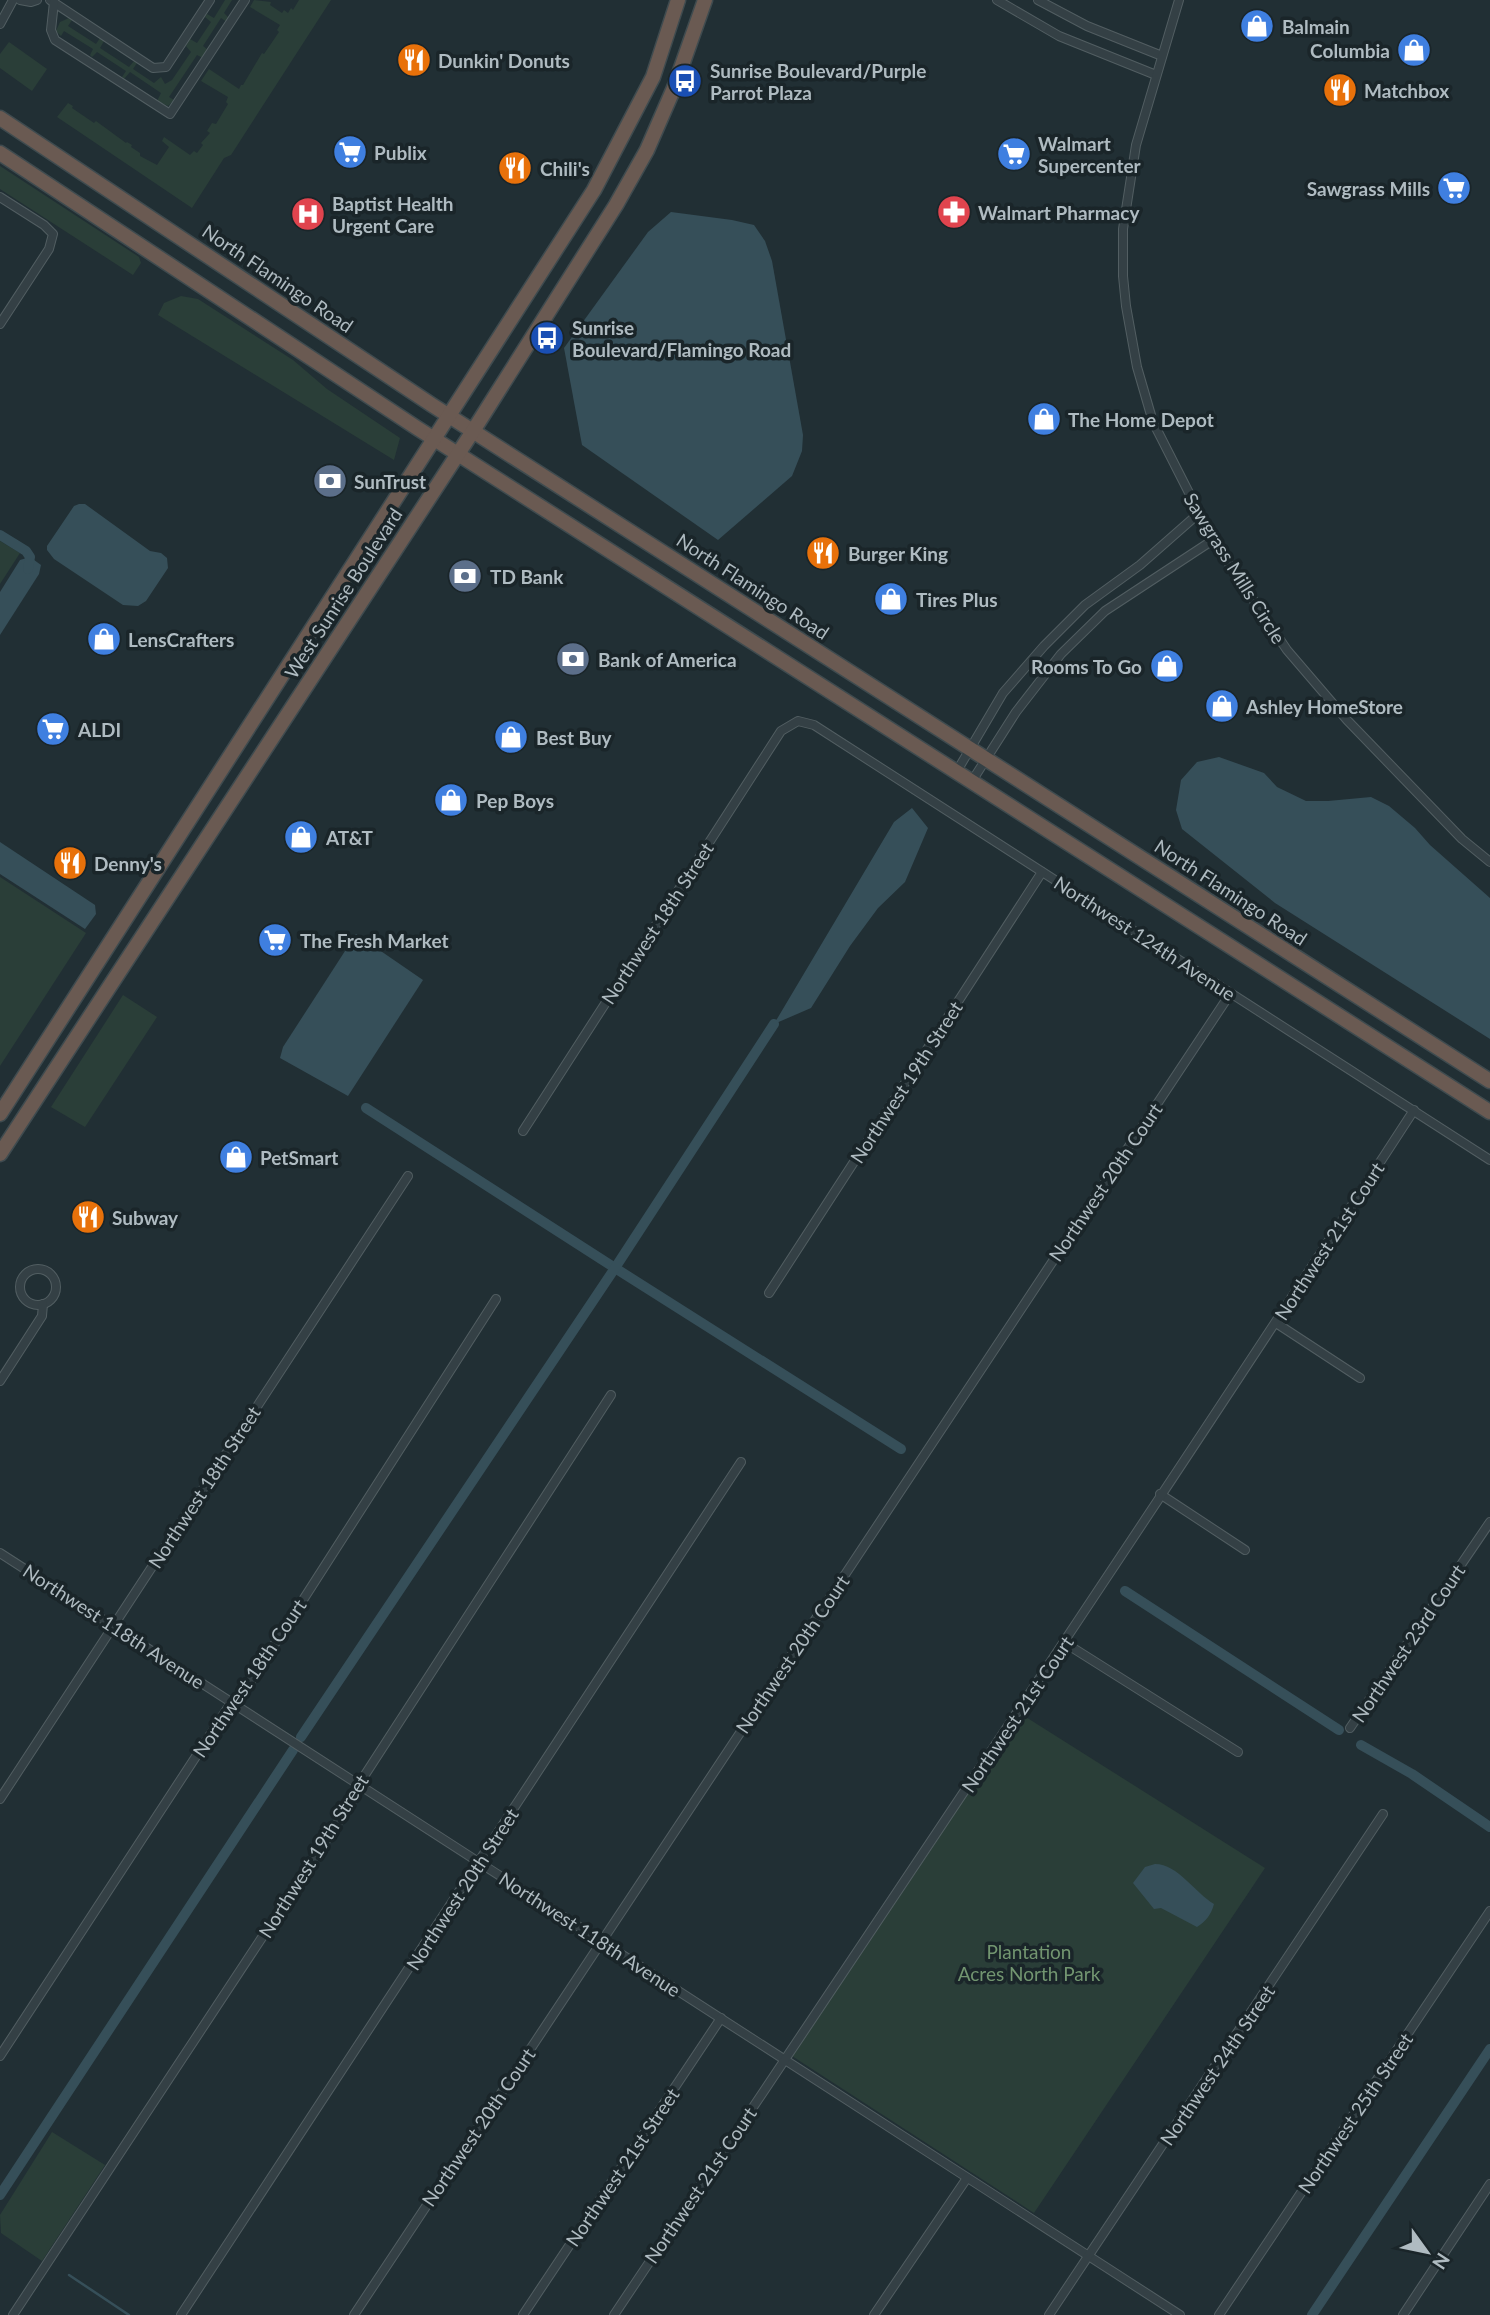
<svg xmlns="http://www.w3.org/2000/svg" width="1490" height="2315" font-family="Lato,sans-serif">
<rect width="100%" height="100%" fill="#212f34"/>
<g fill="#2a3e38">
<polygon points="225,0 232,0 224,13 229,18 227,22 221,18 203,46 208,50 203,58 197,55 169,97 174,100 168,106 157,101 161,93 130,72 124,79 122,77 126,71 97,52 92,57 90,55 93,49 64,31 61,36 56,31 60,22 69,18 72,20 68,26 96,44 100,38 103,39 104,41 100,48 129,67 134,61 137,63 133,69 154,83 161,77 165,84 172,80 191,52 186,46 190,39 197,43 211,22 205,17 207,14 214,18"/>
<polygon points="254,0 271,2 270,5 282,13 284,10 288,13 291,8 293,10 299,0 331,0 231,155 224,158 192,208 57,117 68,103 73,106 72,108 94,123 96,121 126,143 127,142 132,145 131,147 140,153 140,156 157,165 169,147 162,141 164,137 190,155 194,151 197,153 203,145 201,143 210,133 207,131 212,123 216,124 228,104 226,102 228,97 201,81 209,69 239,89 241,85 243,85 262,53 264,54 279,32 277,30 280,25 250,7"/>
<polygon points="9,42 47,69 32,91 0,68 0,54"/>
<polygon points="0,166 139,257 141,263 133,275 0,189"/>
<polygon points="181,296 198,299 293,360 327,389 400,438 394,460 158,315 164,303"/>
<polygon points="0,541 20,553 0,584"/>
<polygon points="0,877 86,933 0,1066"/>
<polygon points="123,995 157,1017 85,1127 51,1107"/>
<polygon points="1021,1714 1265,1868 1034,2213 792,2056"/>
<polygon points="52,2132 105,2165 42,2261 1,2233 0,2215"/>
</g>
<g fill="#364f59">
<polygon points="671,212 732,220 754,225 765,241 772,261 803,435 802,451 792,476 718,540 582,445 564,348 648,232"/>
<polygon points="79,504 85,504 150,551 161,553 167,558 168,568 146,601 138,606 123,605 54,559 47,550 47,546 74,506"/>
<polygon points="30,557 41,565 39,574 0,635 0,592 20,560"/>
<polygon points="1219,757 1264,773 1277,787 1306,801 1328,801 1371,797 1389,806 1415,828 1430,845 1490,898 1490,1039 1275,903 1182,829 1176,810 1181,780 1197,762"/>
<polygon points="912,808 928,828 905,882 878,908 850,946 811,1008 774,1024 894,822"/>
<polygon points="0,842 95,905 96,914 85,929 0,874"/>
<polygon points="356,934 423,980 348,1096 280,1058 283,1047"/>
<path d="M1155 1864C1178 1864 1195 1893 1214 1904 1211 1915 1206 1921 1197 1927L1161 1908 1154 1909 1133 1883 1145 1867Z"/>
</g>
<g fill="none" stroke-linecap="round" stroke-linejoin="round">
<polyline stroke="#364f59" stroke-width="2.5" points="69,2275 129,2315"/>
<g stroke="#364f59" stroke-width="10">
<polyline points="0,535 26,551 30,557 28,569"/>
<polyline points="366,1108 615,1268 901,1449"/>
<polyline points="1125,1591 1339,1730"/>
<polyline points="301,1737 615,1268 774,1024"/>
<polyline points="1361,1745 1412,1774 1490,1827"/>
<polyline points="0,2195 293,1750"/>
<polyline points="1312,2315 1490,2049"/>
</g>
<g stroke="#525e62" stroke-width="10">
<g id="street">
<polyline points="20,0 31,2 37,0"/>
<polyline points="50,0 153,68 166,67 210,0"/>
<polyline points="997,0 1059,36 1156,75"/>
<polyline points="1038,0 1087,26 1162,56"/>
<polyline points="1179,0 1136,145 1123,229 1123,276 1126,306 1137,367 1153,422 1213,540 1287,650 1347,720 1462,839 1490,862"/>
<polyline points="54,2 51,30 55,40 170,114 245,0"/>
<polyline points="0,24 13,0"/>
<polyline points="0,197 44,225 53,234 49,249 0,324"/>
<polyline points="957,771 1003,693 1044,646 1085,605 1140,565 1198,514"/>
<polyline points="972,781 1016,712 1061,654 1105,611 1213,540"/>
<polyline points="523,1131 781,731 798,721 814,725 1490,1160"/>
<circle cx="38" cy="1287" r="18"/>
<polyline points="769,1293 1042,872"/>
<polyline points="1276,1323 1360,1378"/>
<polyline points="0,1381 42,1316 43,1304"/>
<polyline points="1160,1494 1245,1550"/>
<polyline points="0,1553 1180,2315"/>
<polyline points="1065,1643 1238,1752"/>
<polyline points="1350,1728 1490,1522"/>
<polyline points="0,1799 408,1176"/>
<polyline points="0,2056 227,1709 242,1695 496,1299"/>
<polyline points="13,2315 356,1795 359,1784 611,1395"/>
<polyline points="181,2315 741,1462"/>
<polyline points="354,2315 1230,994"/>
<polyline points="523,2315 721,2018"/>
<path d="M614 2315C882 1914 1151 1515 1414 1110"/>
<polyline points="874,2315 967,2178"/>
<polyline points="1049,2315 1383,1814"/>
<polyline points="1219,2315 1490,1911"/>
<polyline points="1403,2315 1490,2184"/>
</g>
</g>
<g stroke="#3f4b4f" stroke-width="17">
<g id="highway">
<polyline points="0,118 432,405 1490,1081"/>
<polyline points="0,153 417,428 1490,1112"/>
<polyline points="0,1114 594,190 653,77 678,0"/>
<polyline points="0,1154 473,431 616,205 647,150 674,88 705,0"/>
</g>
</g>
<use href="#street" stroke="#344045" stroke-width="8"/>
<use href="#highway" stroke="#6a5a52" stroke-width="14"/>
</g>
<defs>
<g id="shop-disc" transform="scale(1.75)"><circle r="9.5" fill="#3f7fe0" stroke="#1a2529"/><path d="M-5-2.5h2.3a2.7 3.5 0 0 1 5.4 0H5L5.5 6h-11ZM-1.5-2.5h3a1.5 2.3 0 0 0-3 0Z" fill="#fff"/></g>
<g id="restaurant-disc" transform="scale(1.75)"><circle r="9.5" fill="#e8710a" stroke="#1a2529"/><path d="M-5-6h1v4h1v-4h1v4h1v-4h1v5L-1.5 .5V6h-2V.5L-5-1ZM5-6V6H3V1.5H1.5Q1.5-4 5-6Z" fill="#fff"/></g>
<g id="bus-disc" transform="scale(1.75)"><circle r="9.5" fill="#1a4fb4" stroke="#1a2529"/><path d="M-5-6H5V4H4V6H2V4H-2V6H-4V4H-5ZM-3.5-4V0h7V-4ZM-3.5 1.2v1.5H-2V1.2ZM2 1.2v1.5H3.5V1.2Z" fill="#fff"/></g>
<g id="supermarket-disc" transform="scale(1.75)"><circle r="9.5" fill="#3f7fe0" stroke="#1a2529"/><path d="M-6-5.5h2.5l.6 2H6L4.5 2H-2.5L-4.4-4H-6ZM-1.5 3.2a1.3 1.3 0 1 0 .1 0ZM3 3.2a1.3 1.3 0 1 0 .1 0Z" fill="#fff"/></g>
<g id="pharmacy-disc" transform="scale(1.75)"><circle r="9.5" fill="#e0444e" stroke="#1a2529"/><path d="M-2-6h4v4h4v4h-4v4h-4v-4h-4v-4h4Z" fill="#fff"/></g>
<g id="hospital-disc" transform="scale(1.75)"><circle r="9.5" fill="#e0444e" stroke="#1a2529"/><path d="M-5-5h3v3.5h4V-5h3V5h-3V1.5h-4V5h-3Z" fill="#fff"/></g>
<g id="bank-disc" transform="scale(1.75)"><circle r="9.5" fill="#5c6f8a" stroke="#1a2529"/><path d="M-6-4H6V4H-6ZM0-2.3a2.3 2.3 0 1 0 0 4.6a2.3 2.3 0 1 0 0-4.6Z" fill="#fff"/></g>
</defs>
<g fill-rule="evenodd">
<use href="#shop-disc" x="1257" y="26"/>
<use href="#shop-disc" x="1414" y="50"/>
<use href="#restaurant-disc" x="414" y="60"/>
<use href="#bus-disc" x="685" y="81"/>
<use href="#restaurant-disc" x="1340" y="90"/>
<use href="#supermarket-disc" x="350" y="152"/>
<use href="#supermarket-disc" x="1014" y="154"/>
<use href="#restaurant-disc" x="515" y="168"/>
<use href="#supermarket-disc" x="1454" y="188"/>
<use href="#pharmacy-disc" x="954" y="212"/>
<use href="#hospital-disc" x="308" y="214"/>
<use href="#bus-disc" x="547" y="338"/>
<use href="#shop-disc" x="1044" y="419"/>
<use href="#bank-disc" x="330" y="481"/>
<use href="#restaurant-disc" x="823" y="553"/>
<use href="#bank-disc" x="465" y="576"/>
<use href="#shop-disc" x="891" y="599"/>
<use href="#shop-disc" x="104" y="639"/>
<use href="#bank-disc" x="573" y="659"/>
<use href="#shop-disc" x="1167" y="666"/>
<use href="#shop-disc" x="1222" y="706"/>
<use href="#supermarket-disc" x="53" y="729"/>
<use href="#shop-disc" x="511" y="737"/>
<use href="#shop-disc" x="451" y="800"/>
<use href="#shop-disc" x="301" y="837"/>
<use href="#restaurant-disc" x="70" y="863"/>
<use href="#supermarket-disc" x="275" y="940"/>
<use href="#shop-disc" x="236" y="1157"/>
<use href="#restaurant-disc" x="88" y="1217"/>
</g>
<g text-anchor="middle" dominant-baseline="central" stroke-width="7" stroke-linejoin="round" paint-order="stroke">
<g font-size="19" font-weight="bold" fill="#afbbc1" stroke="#1a2529" text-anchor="start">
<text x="1282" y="26">Balmain</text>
<text x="1390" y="50" text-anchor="end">Columbia</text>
<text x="438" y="60">Dunkin' Donuts</text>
<text x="710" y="70">Sunrise Boulevard/Purple<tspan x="710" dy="22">Parrot Plaza</tspan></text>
<text x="1364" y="90">Matchbox</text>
<text x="1038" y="143">Walmart<tspan x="1038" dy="22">Supercenter</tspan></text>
<text x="374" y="152">Publix</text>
<text x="540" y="168">Chili's</text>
<text x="1430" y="188" text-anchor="end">Sawgrass Mills</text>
<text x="332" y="203">Baptist Health<tspan x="332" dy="22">Urgent Care</tspan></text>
<text x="978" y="212">Walmart Pharmacy</text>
<text x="572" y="327">Sunrise<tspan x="572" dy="22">Boulevard/Flamingo Road</tspan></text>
<text x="1068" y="419">The Home Depot</text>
<text x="354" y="481">SunTrust</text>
<text x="848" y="553">Burger King</text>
<text x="490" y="576">TD Bank</text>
<text x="916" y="599">Tires Plus</text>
<text x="128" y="639">LensCrafters</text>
<text x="598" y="659">Bank of America</text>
<text x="1142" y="666" text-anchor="end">Rooms To Go</text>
<text x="1246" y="706">Ashley HomeStore</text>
<text x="78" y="729">ALDI</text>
<text x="536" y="737">Best Buy</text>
<text x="476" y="800">Pep Boys</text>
<text x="326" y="837">AT&amp;T</text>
<text x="94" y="863">Denny's</text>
<text x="300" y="940">The Fresh Market</text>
<text x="260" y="1157">PetSmart</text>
<text x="112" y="1217">Subway</text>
</g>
<g font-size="19" fill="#afbbc1" stroke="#1a2529">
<text transform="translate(278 278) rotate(34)">North Flamingo Road</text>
<text transform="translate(1235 568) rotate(58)">Sawgrass Mills Circle</text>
<text transform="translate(753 586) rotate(33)">North Flamingo Road</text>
<text transform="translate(343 593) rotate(-57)">West Sunrise Boulevard</text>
<text transform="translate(1231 892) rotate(33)">North Flamingo Road</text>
<text transform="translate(657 923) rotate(-57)">Northwest 18th Street</text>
<text transform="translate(1145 938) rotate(33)">Northwest 124th Avenue</text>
<text transform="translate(906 1082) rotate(-57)">Northwest 19th Street</text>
<text transform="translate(1105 1182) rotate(-56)">Northwest 20th Court</text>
<text transform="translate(1329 1241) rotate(-57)">Northwest 21st Court</text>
<text transform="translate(204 1487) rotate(-57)">Northwest 18th Street</text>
<text transform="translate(114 1626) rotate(33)">Northwest 118th Avenue</text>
<text transform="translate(1408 1643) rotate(-56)">Northwest 23rd Court</text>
<text transform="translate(792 1654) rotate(-56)">Northwest 20th Court</text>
<text transform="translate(249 1678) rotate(-56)">Northwest 18th Court</text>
<text transform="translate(1017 1714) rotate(-56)">Northwest 21st Court</text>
<text transform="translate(313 1856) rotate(-58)">Northwest 19th Street</text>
<text transform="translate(462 1889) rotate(-57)">Northwest 20th Street</text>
<text transform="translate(590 1934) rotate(33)">Northwest 118th Avenue</text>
<text transform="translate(1217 2065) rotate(-56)">Northwest 24th Street</text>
<text transform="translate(1355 2113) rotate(-56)">Northwest 25th Street</text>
<text transform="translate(478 2127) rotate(-56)">Northwest 20th Court</text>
<text transform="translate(622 2167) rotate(-56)">Northwest 21st Street</text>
<text transform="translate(700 2185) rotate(-56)">Northwest 21st Court</text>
</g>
<g font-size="19" fill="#729570" stroke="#1a2529">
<text x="1029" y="1951">Plantation<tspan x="1029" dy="22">Acres North Park</tspan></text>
</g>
</g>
<g transform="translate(1427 2252) rotate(123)" stroke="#1a2529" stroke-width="5" paint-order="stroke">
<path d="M0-5L12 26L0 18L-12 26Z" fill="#afbbc1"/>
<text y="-10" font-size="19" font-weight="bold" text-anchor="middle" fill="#afbbc1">N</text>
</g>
</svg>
